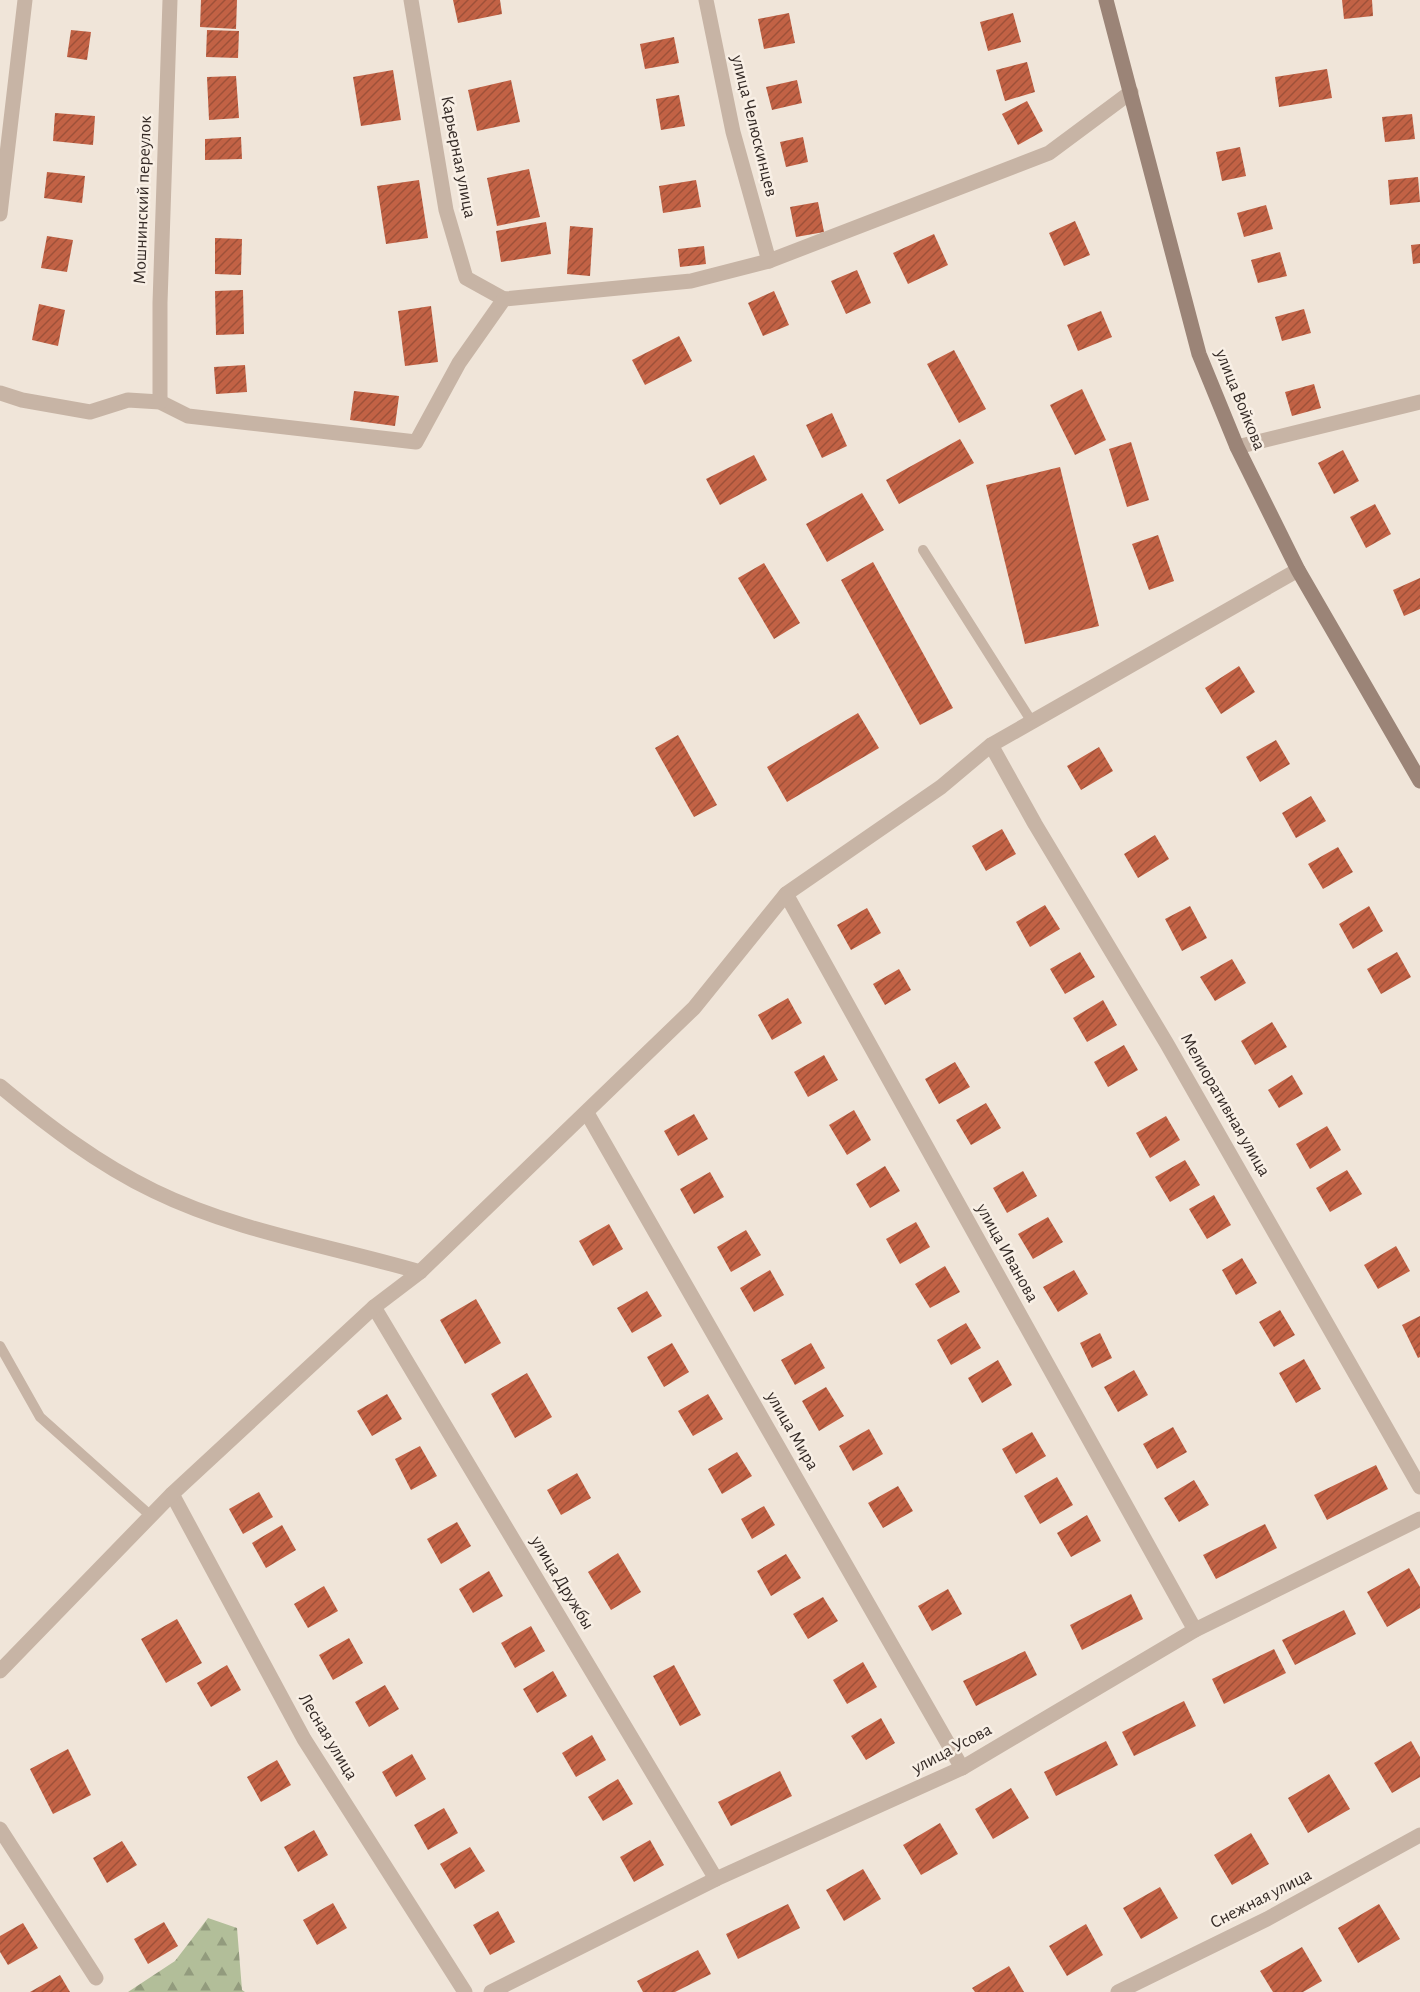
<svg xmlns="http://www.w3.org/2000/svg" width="1420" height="1992" font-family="'Alegreya Sans',sans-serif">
<defs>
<pattern id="forest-firs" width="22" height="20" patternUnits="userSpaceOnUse" patternTransform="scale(1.5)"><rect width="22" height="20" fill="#b2be99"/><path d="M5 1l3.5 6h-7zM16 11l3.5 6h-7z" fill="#929b7d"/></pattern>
<pattern id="building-hatch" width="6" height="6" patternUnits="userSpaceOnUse" patternTransform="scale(1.5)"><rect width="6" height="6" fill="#c26245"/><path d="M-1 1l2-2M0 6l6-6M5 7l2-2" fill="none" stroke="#9e5139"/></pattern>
</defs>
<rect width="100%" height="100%" fill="#f0e5d9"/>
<polygon fill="url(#forest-firs)" points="208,1918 237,1928 242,1990 245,1992 128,1992 175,1961"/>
<g fill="url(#building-hatch)">
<polygon points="201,0 237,0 236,29 200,27"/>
<polygon points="453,0 500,0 502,14 458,23"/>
<polygon points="1342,0 1372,0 1373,16 1344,19"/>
<polygon points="789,13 795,43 764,49 758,19"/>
<polygon points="1013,13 1021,42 988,51 980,22"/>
<polygon points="71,30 91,32 87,60 67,57"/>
<polygon points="207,30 239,31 238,58 206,57"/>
<polygon points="674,37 679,63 645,69 640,44"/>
<polygon points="1027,62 1035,92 1005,101 996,70"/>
<polygon points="1327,69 1332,98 1279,107 1275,77"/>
<polygon points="393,70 401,120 361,126 353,77"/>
<polygon points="236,76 239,118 209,120 207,77"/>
<polygon points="511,80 520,122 477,131 468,90"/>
<polygon points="797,80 802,103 772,110 766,87"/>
<polygon points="679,95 685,126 661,130 656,99"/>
<polygon points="1027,101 1043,131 1018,145 1002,114"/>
<polygon points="55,113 95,116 93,145 53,141"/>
<polygon points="1412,114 1415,139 1385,142 1382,117"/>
<polygon points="241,137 242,159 205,160 205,139"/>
<polygon points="803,137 808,162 786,167 780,142"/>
<polygon points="1240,147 1246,176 1222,181 1216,152"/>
<polygon points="529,169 540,217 497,226 487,178"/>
<polygon points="47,172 85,176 82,203 44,198"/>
<polygon points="1418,177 1420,202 1390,205 1388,180"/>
<polygon points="419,180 428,238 386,244 377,186"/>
<polygon points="696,180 701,207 663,213 659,186"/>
<polygon points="818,202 824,232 796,237 790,207"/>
<polygon points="1266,205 1273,229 1244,237 1237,213"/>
<polygon points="1075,221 1090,255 1064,266 1049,233"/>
<polygon points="546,222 551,254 501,262 496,231"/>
<polygon points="570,226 593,228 590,276 567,274"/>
<polygon points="934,234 948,265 908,284 893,253"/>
<polygon points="47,236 73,240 67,272 41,268"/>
<polygon points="215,238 242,239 241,275 215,274"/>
<polygon points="1420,244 1420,263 1413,264 1411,245"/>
<polygon points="704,246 706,264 680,267 678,249"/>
<polygon points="1280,252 1287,276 1258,283 1251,260"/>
<polygon points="857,270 871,303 846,314 831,281"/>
<polygon points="243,290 244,334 216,335 215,291"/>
<polygon points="774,291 789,325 763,336 748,303"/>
<polygon points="39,304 65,310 58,346 32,340"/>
<polygon points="431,306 438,362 405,366 398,311"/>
<polygon points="1304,309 1311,333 1282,341 1275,317"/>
<polygon points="1101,311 1112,337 1078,351 1067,325"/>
<polygon points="679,336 692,361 645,385 632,360"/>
<polygon points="954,350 986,409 959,423 927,364"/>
<polygon points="245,365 247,392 216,394 214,367"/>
<polygon points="1314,384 1321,408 1292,416 1285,392"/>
<polygon points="1082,389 1106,440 1075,455 1050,405"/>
<polygon points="354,391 399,396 395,426 350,420"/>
<polygon points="832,413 847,446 822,458 806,425"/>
<polygon points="960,439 974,463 899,504 886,480"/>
<polygon points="1131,442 1149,500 1127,507 1109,449"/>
<polygon points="1343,450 1359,481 1334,494 1318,463"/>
<polygon points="754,455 767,480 720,505 706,479"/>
<polygon points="1060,467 1099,626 1025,644 986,485"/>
<polygon points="862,493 884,530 827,562 806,524"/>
<polygon points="1375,504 1391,534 1366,548 1350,517"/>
<polygon points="1158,535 1174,581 1149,590 1132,544"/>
<polygon points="873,562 953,708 920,725 841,580"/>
<polygon points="764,563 800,623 774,639 738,578"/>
<polygon points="1420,578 1420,609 1404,616 1393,590"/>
<polygon points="1239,666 1255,692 1221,714 1205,688"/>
<polygon points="858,713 879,748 787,802 767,767"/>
<polygon points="678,735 717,805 694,817 655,748"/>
<polygon points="1276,740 1290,764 1260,782 1246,757"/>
<polygon points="1099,747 1113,771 1081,790 1067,766"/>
<polygon points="1311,796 1326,821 1296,838 1282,813"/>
<polygon points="1002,829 1016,854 986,871 972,846"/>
<polygon points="1155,835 1169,859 1138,878 1124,854"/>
<polygon points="1338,847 1353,872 1323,889 1308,864"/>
<polygon points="1045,905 1060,929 1030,947 1016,922"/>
<polygon points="1190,906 1207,938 1182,951 1165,919"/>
<polygon points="1369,906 1383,931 1353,949 1339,924"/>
<polygon points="867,908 881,933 851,950 837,925"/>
<polygon points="1080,952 1095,977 1065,994 1050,969"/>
<polygon points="1397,952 1411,977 1381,994 1367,969"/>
<polygon points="1232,959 1246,983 1215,1001 1200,977"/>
<polygon points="899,969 911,990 885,1005 873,984"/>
<polygon points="788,998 802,1023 772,1040 758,1015"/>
<polygon points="1103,1000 1117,1025 1087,1042 1073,1018"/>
<polygon points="1272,1022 1287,1047 1255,1065 1241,1041"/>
<polygon points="1124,1045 1138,1070 1108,1087 1094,1062"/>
<polygon points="824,1055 838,1080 808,1097 794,1072"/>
<polygon points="955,1062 970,1087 939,1104 925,1079"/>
<polygon points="1292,1075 1303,1094 1279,1108 1268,1090"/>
<polygon points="986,1103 1001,1128 971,1145 956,1120"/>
<polygon points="854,1110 871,1140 847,1155 829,1125"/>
<polygon points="694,1114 708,1139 678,1156 664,1131"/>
<polygon points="1166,1116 1180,1140 1150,1158 1136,1133"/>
<polygon points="1327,1126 1341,1150 1310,1169 1296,1144"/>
<polygon points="1185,1160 1200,1185 1170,1202 1155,1177"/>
<polygon points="885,1166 900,1191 870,1208 856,1184"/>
<polygon points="1347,1170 1362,1194 1330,1212 1316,1188"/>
<polygon points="1023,1171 1037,1196 1007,1213 993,1188"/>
<polygon points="710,1172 724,1197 694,1214 680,1189"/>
<polygon points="1214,1195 1231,1225 1207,1239 1189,1209"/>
<polygon points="1048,1217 1063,1242 1033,1259 1018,1234"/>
<polygon points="916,1222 930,1247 900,1264 886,1239"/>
<polygon points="609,1224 623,1249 593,1266 579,1241"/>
<polygon points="746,1230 761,1255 731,1272 717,1247"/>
<polygon points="1396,1246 1410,1271 1378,1289 1364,1265"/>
<polygon points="1242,1258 1257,1283 1236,1295 1222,1270"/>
<polygon points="945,1266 960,1292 930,1308 915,1284"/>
<polygon points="770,1270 784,1295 754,1312 740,1288"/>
<polygon points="1074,1270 1088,1294 1058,1312 1043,1287"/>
<polygon points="647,1291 662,1316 632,1333 617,1308"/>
<polygon points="476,1299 501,1343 465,1364 440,1320"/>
<polygon points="1280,1310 1295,1335 1274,1347 1259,1322"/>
<polygon points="1420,1316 1420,1357 1418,1358 1402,1325"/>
<polygon points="966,1323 981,1348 951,1365 937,1340"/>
<polygon points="1100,1333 1112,1358 1092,1368 1080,1343"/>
<polygon points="672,1343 689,1372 664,1387 647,1357"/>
<polygon points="811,1343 825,1368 795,1385 781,1360"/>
<polygon points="1304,1359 1321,1389 1296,1403 1279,1373"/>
<polygon points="998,1360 1012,1385 982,1403 968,1378"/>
<polygon points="1134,1370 1148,1395 1118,1412 1104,1387"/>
<polygon points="527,1373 552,1417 515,1438 491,1394"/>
<polygon points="826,1387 844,1416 819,1431 802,1401"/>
<polygon points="387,1394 402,1419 372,1436 357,1411"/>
<polygon points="708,1394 723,1419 693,1436 678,1411"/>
<polygon points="1173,1427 1187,1452 1157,1469 1143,1444"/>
<polygon points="869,1429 883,1454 853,1471 839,1446"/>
<polygon points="1032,1432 1046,1456 1016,1474 1002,1449"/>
<polygon points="420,1446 437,1476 411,1490 395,1459"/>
<polygon points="737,1452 752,1476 722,1494 708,1469"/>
<polygon points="1376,1465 1388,1489 1327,1520 1314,1495"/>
<polygon points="577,1473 591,1498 561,1515 547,1490"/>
<polygon points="1057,1477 1073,1505 1040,1524 1024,1496"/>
<polygon points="1194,1480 1209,1505 1179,1522 1164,1498"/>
<polygon points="898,1486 913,1511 883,1528 868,1503"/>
<polygon points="259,1492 273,1517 243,1534 229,1509"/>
<polygon points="764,1506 775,1525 752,1539 741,1519"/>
<polygon points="1087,1515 1101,1541 1071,1557 1057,1533"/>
<polygon points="457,1522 471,1546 441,1564 427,1539"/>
<polygon points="1265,1524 1277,1548 1216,1579 1203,1555"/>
<polygon points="282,1525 296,1550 266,1568 252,1543"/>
<polygon points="618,1553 641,1592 611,1610 588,1572"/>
<polygon points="786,1554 801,1578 771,1596 757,1571"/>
<polygon points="1409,1568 1420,1587 1420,1608 1387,1627 1367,1592"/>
<polygon points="489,1571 503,1596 473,1613 459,1589"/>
<polygon points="324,1586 338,1611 308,1628 294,1604"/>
<polygon points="948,1589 962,1614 932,1631 918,1606"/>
<polygon points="1131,1594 1143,1619 1082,1650 1070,1625"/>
<polygon points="823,1597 838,1621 808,1639 793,1614"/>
<polygon points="1344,1610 1356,1634 1295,1665 1282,1640"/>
<polygon points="177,1619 202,1663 166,1683 141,1639"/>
<polygon points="531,1626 545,1651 515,1668 501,1643"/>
<polygon points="349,1638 363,1663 333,1680 319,1655"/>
<polygon points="1274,1649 1286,1673 1224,1704 1212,1679"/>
<polygon points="1025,1651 1037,1675 976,1706 963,1681"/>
<polygon points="863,1662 877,1687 847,1704 833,1680"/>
<polygon points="227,1665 241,1690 211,1707 197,1683"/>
<polygon points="674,1665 701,1715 680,1726 653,1676"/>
<polygon points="553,1671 567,1696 537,1713 523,1689"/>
<polygon points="385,1685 399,1709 369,1727 355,1702"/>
<polygon points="1184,1701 1196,1726 1134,1756 1122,1732"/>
<polygon points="881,1718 895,1743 866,1760 851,1736"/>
<polygon points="592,1735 606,1760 576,1777 562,1753"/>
<polygon points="1106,1741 1118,1765 1056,1796 1044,1772"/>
<polygon points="1411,1741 1420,1757 1420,1777 1392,1793 1374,1763"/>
<polygon points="68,1749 91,1795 53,1814 30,1769"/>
<polygon points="412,1754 426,1779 396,1797 382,1772"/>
<polygon points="277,1760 291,1785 261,1802 247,1777"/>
<polygon points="780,1771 792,1796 731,1826 718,1802"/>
<polygon points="1329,1774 1350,1809 1308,1833 1288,1798"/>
<polygon points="618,1779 633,1804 603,1821 588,1797"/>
<polygon points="1011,1788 1029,1818 993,1839 975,1809"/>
<polygon points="444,1808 458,1833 428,1850 414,1825"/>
<polygon points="940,1823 958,1854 921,1875 903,1845"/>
<polygon points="314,1830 328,1855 298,1872 284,1847"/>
<polygon points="1251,1833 1269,1864 1232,1885 1214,1855"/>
<polygon points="650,1840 664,1865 634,1882 620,1857"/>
<polygon points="122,1841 137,1865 107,1883 93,1858"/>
<polygon points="470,1847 485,1871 455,1889 440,1864"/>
<polygon points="863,1869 881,1899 844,1921 826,1890"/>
<polygon points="1160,1887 1178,1918 1141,1939 1123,1908"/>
<polygon points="333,1903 347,1928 317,1945 303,1920"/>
<polygon points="788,1904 800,1928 738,1959 726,1934"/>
<polygon points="1379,1904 1400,1939 1358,1963 1338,1928"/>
<polygon points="498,1911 515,1942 490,1955 473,1925"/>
<polygon points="164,1922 178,1946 148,1964 134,1939"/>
<polygon points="23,1923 38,1948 8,1965 0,1952 0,1936"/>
<polygon points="1086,1924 1103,1955 1067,1976 1049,1946"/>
<polygon points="1302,1947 1322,1981 1303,1992 1273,1992 1260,1971"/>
<polygon points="698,1950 711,1974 675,1992 643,1992 637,1981"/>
<polygon points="1009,1966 1024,1992 975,1992 972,1988"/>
<polygon points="60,1975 70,1992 30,1992"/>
</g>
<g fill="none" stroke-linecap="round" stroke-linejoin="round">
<g stroke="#c7b4a5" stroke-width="10">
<polyline points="923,550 1032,722"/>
<polyline points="0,1346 40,1417 151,1516"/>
</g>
<g stroke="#c7b4a5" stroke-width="15">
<polyline points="411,0 446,210 466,278 504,299"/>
<polyline points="706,0 733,132 769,261"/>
<polyline points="0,214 25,0"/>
<polyline points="0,393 22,400 90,412 128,400 160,402 188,416 416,442 459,363 504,299 691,281 769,261 1049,153 1131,92"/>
<polyline points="160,402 160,303 170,0"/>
<polyline points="1237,447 1420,402"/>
<polyline points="991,745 1035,824 1167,1044 1420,1487"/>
<polyline points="786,894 1195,1630"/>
<path d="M0 1086C47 1125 98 1164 154 1191 238 1232 332 1246 420 1272"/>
<polyline points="587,1113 962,1768"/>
<polyline points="374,1307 716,1879"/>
<polyline points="172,1494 304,1739 465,1992"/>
<polyline points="0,1671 172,1494 374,1307 420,1272 694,1008 786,894 941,787 991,745 1298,570"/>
<polyline points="0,1829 96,1978"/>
<polyline points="491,1992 716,1879 962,1768 1195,1630 1420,1519"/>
<polyline points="1118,1992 1267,1919 1420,1835"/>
</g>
<polyline stroke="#9b8477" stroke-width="15" points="1106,0 1199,354 1237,447 1298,570 1420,781"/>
</g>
<g text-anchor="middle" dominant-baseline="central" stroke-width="5" stroke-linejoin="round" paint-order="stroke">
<g font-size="18" fill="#342a26" stroke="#f8efe5">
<text transform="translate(754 126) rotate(76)">улица Челюскинцев</text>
<text transform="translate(458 157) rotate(79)">Карьерная улица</text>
<text transform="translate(143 200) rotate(-88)">Мошнинский переулок</text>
<text transform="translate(1240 400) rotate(68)">улица Войкова</text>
<text transform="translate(1225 1105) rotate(60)">Мелиоративная улица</text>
<text transform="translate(1007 1253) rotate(61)">улица Иванова</text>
<text transform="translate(792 1431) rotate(60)">улица Мира</text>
<text transform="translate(562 1583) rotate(59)">улица Дружбы</text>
<text transform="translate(328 1737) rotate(59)">Лесная улица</text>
<text transform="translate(952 1749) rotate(-28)">улица Усова</text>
<text transform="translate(1261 1899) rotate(-27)">Снежная улица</text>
</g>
</g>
</svg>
